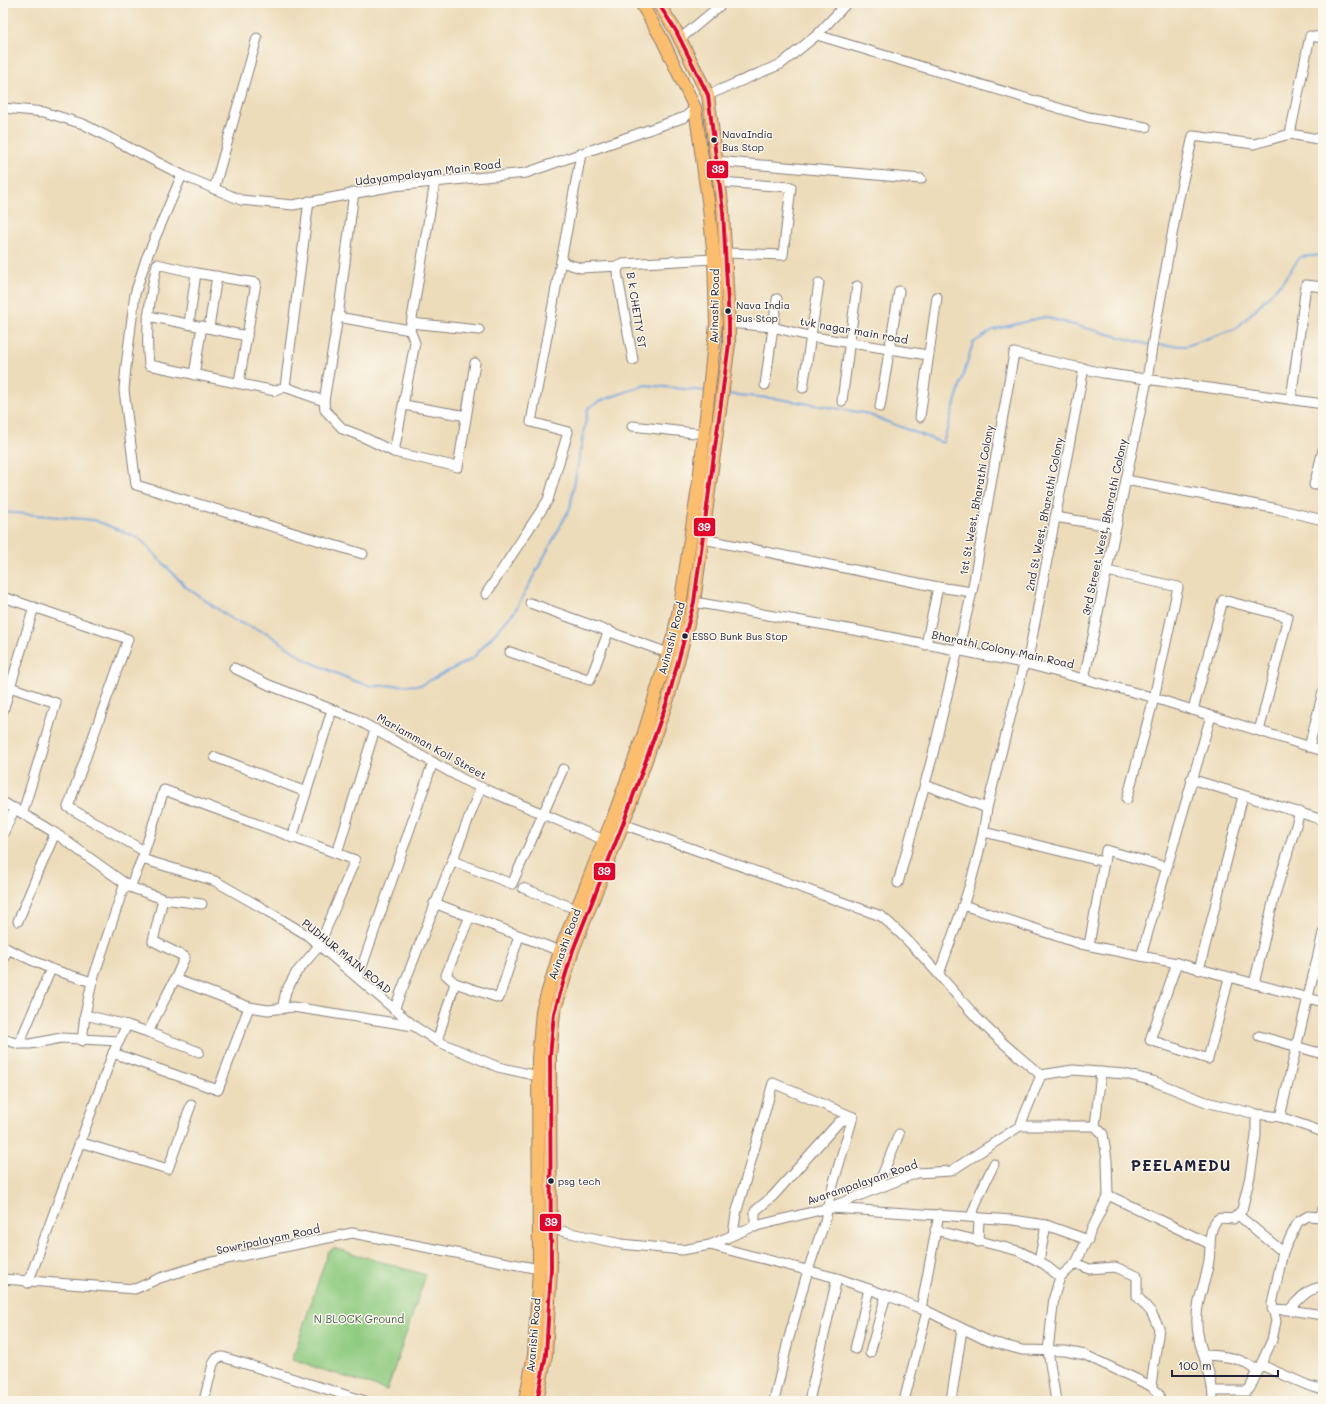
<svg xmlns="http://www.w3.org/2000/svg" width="1326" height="1404" font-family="Mali,sans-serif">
<rect width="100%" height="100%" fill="#fbf7ec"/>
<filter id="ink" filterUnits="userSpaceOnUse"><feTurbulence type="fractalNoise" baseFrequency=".025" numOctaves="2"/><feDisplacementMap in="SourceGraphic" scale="8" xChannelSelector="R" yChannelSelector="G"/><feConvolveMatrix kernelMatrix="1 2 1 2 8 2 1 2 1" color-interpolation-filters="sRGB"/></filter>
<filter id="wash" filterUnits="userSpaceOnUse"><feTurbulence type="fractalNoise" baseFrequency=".012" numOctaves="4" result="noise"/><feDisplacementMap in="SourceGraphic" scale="16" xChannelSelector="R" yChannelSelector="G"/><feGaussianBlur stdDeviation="0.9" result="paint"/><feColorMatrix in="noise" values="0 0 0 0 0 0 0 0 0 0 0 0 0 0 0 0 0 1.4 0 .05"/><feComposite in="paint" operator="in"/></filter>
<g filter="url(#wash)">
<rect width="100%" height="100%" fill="#eddcba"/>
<polygon fill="#8fcb80" stroke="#58765e" points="334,1248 426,1275 387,1390 292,1360 328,1252"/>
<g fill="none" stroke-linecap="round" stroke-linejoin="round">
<g stroke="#75a6df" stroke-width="2">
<polyline points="1155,345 1186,346 1237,328 1283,281 1300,257 1323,255"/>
<polyline points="727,394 779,399 864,413 943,443 973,343 993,330 1044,317 1150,345"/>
<polyline points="3,512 94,520 139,538 186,587 233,620 267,633 306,660 354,681 371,686 421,685 472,659 515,611 570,508 588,408 600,401 645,385 705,391"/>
</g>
</g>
</g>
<g filter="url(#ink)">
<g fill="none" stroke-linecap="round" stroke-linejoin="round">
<g stroke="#887f7a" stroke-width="11">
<g id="minor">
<polyline points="817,35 1088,117 1146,127"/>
<polyline points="1323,38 1310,36 1290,134 1323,140"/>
<polyline points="680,39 723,3"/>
<polyline points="708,95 781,64 817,35 847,3"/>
<polyline points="3,108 44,112 83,124 184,176 241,200 293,205 394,186 526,173 685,117 695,108"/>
<polyline points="716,161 921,179"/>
<polyline points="182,175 146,259 135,294 126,366 124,390 136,485 363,554"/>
<polyline points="719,182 791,187 783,255 726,253"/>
<polyline points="214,189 257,38"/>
<polyline points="354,192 338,317 410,330"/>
<polyline points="561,262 581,268 619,266"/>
<polyline points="148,316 247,336"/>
<polyline points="338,317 324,401 325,410 343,429 361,436 394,452 458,467 475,363"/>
<polyline points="411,323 479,330"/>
<polyline points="729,323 772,327 813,337 928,355"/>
<polyline points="189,324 196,273"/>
<polyline points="209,327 217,276"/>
<polyline points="633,360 617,272 619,266 623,264 714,259"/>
<polyline points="194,375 202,326"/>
<path d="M239 382 256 283 196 273 157 264C149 298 145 330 149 365L275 391 285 387 324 401"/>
<polyline points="765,385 777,299"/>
<polyline points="285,387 309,201"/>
<polyline points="803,388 819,283"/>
<polyline points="1291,400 1306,285 1323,287"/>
<polyline points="842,401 857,286"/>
<polyline points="404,405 466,416"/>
<polyline points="880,407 899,291"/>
<polyline points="920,417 937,297"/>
<polyline points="632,426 704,434"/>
<polyline points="394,452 415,343 410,330 435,182"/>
<polyline points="1126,480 1273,508 1323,520"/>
<polyline points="1314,485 1323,450"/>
<polyline points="1055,517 1116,527"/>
<polyline points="703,539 938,587 972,592"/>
<polyline points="1107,571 1178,587 1154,698 1127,799"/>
<polyline points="486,594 548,500 568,432 531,422 581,154"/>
<polyline points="3,597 128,639 68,807 144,851"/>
<polyline points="694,602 859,631 1027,664 1148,696 1323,751"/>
<polyline points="530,603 668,653"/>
<polyline points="926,645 938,587"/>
<polyline points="510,652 590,680 609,630"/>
<polyline points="1027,664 1084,368"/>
<polyline points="234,668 269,685 354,718 466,781 604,840"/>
<polyline points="1084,679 1147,380 1154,334 1178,202 1193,136 1254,144 1290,134"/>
<polyline points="10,687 56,703 23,812"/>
<polyline points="1193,710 1223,600 1288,617 1259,731"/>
<polyline points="3,711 34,607"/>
<polyline points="1211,716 1141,956 1177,963 1323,1002"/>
<polyline points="1309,747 1323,692"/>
<polyline points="215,757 306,792"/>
<polyline points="1191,779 1323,820"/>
<polyline points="925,785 987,808"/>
<polyline points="3,802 55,833 130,887 142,859"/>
<path d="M623 824 881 916C917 946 945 983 977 1018 997 1039 1019 1057 1041 1075"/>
<polyline points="984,832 1104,862 1089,945"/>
<polyline points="3,834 15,808"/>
<polyline points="292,838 332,710"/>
<polyline points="337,853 375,729"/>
<polyline points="453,861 512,884 563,769"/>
<polyline points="1104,862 1106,850 1166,867"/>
<polyline points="898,883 932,758 972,592 1014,353 1103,373 1323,404"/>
<polyline points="130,887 163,899 202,904"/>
<polyline points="523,888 581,911"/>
<polyline points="163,899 153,941 185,957 175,979"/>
<polyline points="434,903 560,951"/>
<polyline points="963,905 1081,944 1141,956"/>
<polyline points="18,921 55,833"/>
<polyline points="3,947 51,969 92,982 125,883"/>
<polyline points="3,959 8,949"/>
<polyline points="1177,963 1150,1040 1208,1059 1229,978"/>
<polyline points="51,969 19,1044 30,1044 61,1038 119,1041"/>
<polyline points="1199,970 1243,796"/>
<path d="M939 974C958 919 980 866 987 808L1024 664"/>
<polyline points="358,978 433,762"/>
<polyline points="92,982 85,1015 127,1025"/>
<polyline points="455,983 499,998 519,936"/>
<polyline points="1254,984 1274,898 1300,812"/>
<polyline points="282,1009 286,991 296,973 319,946 355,860 164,790 142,859 215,881 264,909 307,935 414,1026 437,1041 498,1067 538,1076"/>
<polyline points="394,1010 481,787"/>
<polyline points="148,1032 199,1052"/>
<polyline points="1259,1036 1323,1054"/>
<polyline points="3,1039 19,1044"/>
<polyline points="82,1041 85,1015"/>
<polyline points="437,1041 455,983 446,975 470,916"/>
<polyline points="113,1053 218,1090 249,1007"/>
<polyline points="1280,1117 1323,933"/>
<polyline points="1020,1126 1095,1126"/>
<polyline points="79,1142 168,1169 191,1105"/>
<polyline points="877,1188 899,1134"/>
<polyline points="1108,1195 1210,1244"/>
<polyline points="831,1208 1013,1220 1046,1225 1088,1240"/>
<polyline points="1238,1215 1283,1252"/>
<polyline points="971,1217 980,1193 994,1164"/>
<polyline points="755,1227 755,1211 773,1196 839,1122 853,1117"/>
<polyline points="552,1229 621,1244 682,1250 710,1245 752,1227 828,1208 917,1173 951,1171 1020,1126 1041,1075 1073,1070 1125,1074 1153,1081 1206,1102 1256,1114 1280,1117 1323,1132"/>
<polyline points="935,1230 1019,1251 1044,1264 1060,1277"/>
<polyline points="733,1234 736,1214 773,1083 853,1117 830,1195 825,1221 808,1270 788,1341 774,1401"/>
<polyline points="978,1242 979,1219"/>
<polyline points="710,1245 837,1278 886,1295 927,1311 988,1341 1022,1350 1065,1351 1085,1355 1151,1386 1159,1394 1160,1401"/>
<polyline points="1039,1261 1046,1225"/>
<polyline points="1076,1263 1089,1269 1115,1267 1137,1276 1137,1296 1151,1312 1159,1328 1151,1386"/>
<polyline points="3,1279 135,1289 160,1278 208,1263 352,1233 539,1269"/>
<polyline points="28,1283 113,1053 127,1025 148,1032 175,979 249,1007 268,1010 293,1007 414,1026"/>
<polyline points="921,1309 939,1214"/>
<path d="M1272 1309 1289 1310C1300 1299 1307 1288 1323 1287"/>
<polyline points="1289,1310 1323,1315"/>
<polyline points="855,1349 869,1289"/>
<polyline points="870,1353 886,1295"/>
<path d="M1204 1355C1225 1356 1242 1357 1257 1371"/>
<polyline points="1261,1365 1307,1385 1323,1390"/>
<polyline points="1213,1391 1247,1391 1250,1388 1272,1340 1276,1321 1272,1304 1283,1252 1298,1222 1308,1216 1320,1217 1323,1209"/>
<polyline points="204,1401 213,1364 217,1358 223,1357 365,1401"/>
<polyline points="809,1401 837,1278"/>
<polyline points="904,1401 927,1311"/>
<polyline points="951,1401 962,1330"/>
<polyline points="1056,1401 1048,1351 1054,1297 1060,1277 1076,1263 1108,1195 1107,1160 1103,1134 1095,1126 1101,1072"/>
<path d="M1213 1401C1214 1372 1195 1346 1197 1317 1197 1298 1207 1279 1209 1260 1211 1248 1208 1232 1216 1221 1219 1216 1227 1219 1233 1219L1242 1210 1250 1176 1256 1136V1114"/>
</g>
</g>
<g stroke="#887f7a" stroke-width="14">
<g id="major">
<polyline points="525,1401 534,1354 539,1269 538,1058 542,1011 560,951 614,815 643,736 674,633 681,599 699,481 716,324 714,259 709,208 695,108 662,39 641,3"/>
<polyline points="537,1401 546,1355 551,1268 550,1057 554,1013 573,950 623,824 668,699 694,602 729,344 729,323 723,211 708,95 676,31 658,3"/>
</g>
</g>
<use href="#minor" stroke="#fff" stroke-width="9"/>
<use href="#major" stroke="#fbbd6e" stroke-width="12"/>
<g stroke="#fbf7ec" stroke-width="7">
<polyline id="bus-1" points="537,1401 546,1355 551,1268 550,1057 554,1013 573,950 623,824 668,699 694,602 729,344 729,323 723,211 708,95 676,31 658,3"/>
</g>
<use href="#bus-1" stroke="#e4002b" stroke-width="4"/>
</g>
</g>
<g fill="#22223b" stroke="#fbf7ec" stroke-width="1.5">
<circle cx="714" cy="140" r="3.5"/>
<circle cx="728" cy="311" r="3.5"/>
<circle cx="685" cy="636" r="3.5"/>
<circle cx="551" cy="1181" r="3.5"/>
</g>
<g text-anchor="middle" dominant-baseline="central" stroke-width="3" stroke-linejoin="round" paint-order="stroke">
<g font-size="10" fill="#22223b" stroke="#fbf7ec" text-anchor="start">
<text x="722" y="134">NavaIndia<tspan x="722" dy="13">Bus Stop</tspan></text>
<text x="736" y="305">Nava India<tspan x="736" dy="13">Bus Stop</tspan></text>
<text x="692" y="636">ESSO Bunk Bus Stop</text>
<text x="558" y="1181">psg tech</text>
</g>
<g font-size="11" fill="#22223b" stroke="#fbf7ec">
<text transform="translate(428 172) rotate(-7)">Udayampalayam Main Road</text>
<text transform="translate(714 306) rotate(-89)">Avinashi Road</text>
<text transform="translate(637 310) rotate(81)">B k CHETTY ST</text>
<text transform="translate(854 330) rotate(10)">tvk nagar main road</text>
<text transform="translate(976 500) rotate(-80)">1st St West, Bharathi Colony</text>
<text transform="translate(1044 514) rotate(-79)">2nd St West, Bharathi Colony</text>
<text transform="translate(1104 527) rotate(-78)">3rd Street West, Bharathi Colony</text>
<text transform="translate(671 638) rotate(-75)">Avinashi Road</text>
<text transform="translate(1003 649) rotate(12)">Bharathi Colony Main Road</text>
<text transform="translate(432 746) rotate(29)">Mariamman Koil Street</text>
<text transform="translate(564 944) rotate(-70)">Avinashi Road</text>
<text transform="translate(347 956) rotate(39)">PUDHUR MAIN ROAD</text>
<text transform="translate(862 1182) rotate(-19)">Avarampalayam Road</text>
<text transform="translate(268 1239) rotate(-12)">Sowripalayam Road</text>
<text transform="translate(533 1335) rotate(-85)">Avanishi Road</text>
</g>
<g font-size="11" fill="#485d53" stroke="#fbf7ec">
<text x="359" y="1318">N BLOCK Ground</text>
</g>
<g font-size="15" font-weight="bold" letter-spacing="1" fill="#22223b" stroke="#fbf7ec">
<text x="1181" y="1165">PEELAMEDU</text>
</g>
</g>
<g stroke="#fbf7ec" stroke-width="1.5">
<rect x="706" y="160" width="23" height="19" rx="4" fill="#e4002b"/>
<rect x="693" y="517" width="23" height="20" rx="4" fill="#e4002b"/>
<rect x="593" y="862" width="23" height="19" rx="4" fill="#e4002b"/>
<rect x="539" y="1213" width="23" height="19" rx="4" fill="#e4002b"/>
</g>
<g font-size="11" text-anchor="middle" font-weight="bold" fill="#fff">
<text x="718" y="173">39</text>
<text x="704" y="531">39</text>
<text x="604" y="875">39</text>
<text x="551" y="1226">39</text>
</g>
<rect width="1326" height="1404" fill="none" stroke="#fbf7ec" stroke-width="16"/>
<path d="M1172 1370v6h106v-6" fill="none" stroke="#22223b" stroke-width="2"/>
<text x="1178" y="1370" font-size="12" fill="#22223b" stroke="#fbf7ec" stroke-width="3" paint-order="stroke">100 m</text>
</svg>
